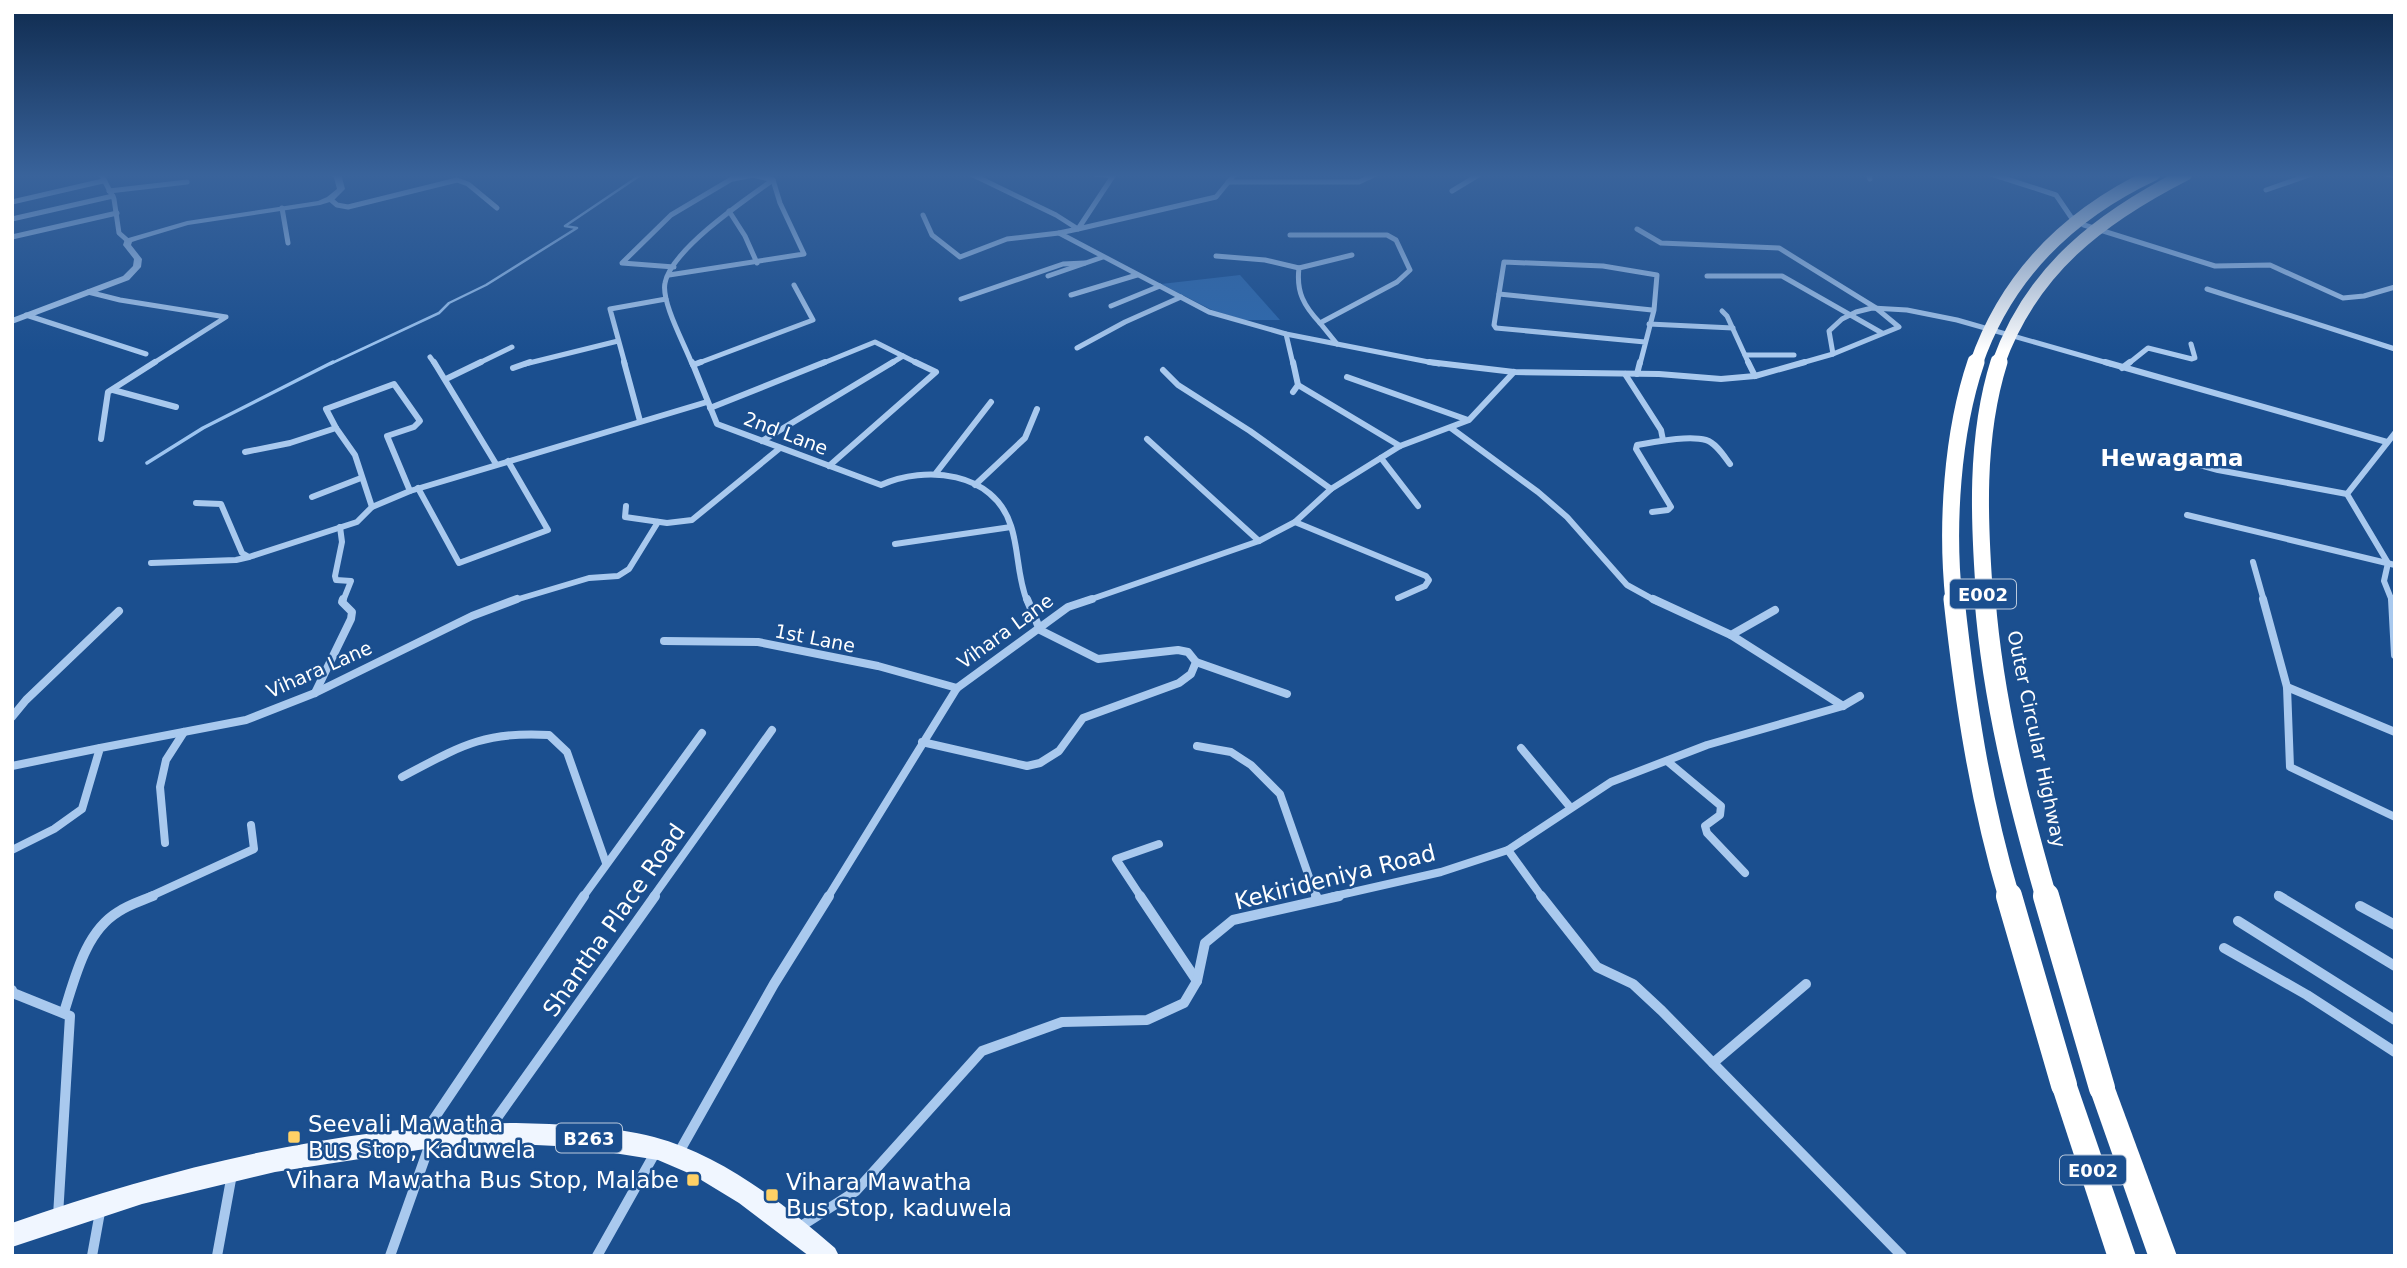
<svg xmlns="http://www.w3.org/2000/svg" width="2407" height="1268" font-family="'DejaVu Sans',sans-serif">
<rect width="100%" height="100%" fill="#1b4f8f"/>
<polygon fill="#2e69ad" points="1240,275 1280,320 1244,320 1212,310 1161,284"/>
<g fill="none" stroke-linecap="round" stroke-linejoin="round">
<polyline stroke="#9cc4f0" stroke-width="2.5" points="330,364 439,313 449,303 486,285 577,228 565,226 642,174"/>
<polyline stroke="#9cc4f0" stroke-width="3.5" points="147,463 203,428 333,362"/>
<g stroke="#a9c9ee" stroke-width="5">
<polyline points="101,174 114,199 119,233 128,241"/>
<polyline points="971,174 1056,215 1078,229 1059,233 1209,312 1286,334 1439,364"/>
<polyline points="1096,174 1113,176 1078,229 1216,197 1235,174"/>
<polyline points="1868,174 1870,179"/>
<polyline points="1991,174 2056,195 2071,217 2084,225 2215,266 2270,265 2343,298 2364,296 2395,287"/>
<polyline points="2387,174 2395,176"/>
<polyline points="1228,182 1359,182 1376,174"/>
<polyline points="2266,190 2312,174"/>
<polyline points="109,191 187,182"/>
<polyline points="1452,191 1480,174"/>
<polyline points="330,199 337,205 348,207 457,180 468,184 497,208"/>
<polyline points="12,202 103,181"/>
<polyline points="282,208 288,243"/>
<polyline points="729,211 745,236 757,263"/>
<polyline points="923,215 932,235 960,257 1007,239 1059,233"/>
<polyline points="12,219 113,196"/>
<polyline points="1637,229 1661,243 1779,248 1876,308 1899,327 1833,354 1798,364"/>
<polyline points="1290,235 1387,235 1396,240 1410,270 1397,282 1320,323 1337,344"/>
<polyline points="12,237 117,213"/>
<polyline points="1216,256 1265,260 1299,268"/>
<polyline points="674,267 622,263 671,215 735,177"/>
<polyline points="669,275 804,254 780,203 773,180 753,175 733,179"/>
<polyline points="1048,276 1103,257"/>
<polyline points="1707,276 1782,276 1882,333"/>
<polyline points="2207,289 2395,349"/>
<polyline points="88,292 120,300 226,317 152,364"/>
<polyline points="1499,294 1652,310"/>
<polyline points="1071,295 1137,275"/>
<polyline points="961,299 1063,264 1085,263"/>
<polyline points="1111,306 1160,286"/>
<polyline points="1722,311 1727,316 1749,364"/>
<polyline points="26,315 146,354"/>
<path d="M1320 323C1304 306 1296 292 1299 268L1352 255"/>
<polyline points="1649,324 1733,328"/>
<polyline points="1286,334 1293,364"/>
<polyline points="1077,348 1125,322 1181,297"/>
<polyline points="1833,354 1829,331 1842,319 1856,312 1872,308 1907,310 1957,320 2111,364"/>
<polyline points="1745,355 1794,355"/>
<polyline points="430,357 435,364"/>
<polyline points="477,364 512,347"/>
<polyline points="525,364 618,341"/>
<polyline points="625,364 610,309 666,299"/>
<path d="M692 364C685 345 661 302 665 283 671 250 746 199 773 180"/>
<polyline points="696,364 813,320 794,285"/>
<polyline points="821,364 875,342 903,356"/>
<polyline points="890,364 903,356 919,364"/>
<polyline points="1640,364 1654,310 1657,275 1603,266 1504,262 1494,325 1496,328 1645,342"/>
<polyline points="2128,364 2148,348 2192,359 2195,358 2191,344"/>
</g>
<g stroke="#a9c9ee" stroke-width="6">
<polyline points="434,362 496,464"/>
<polyline points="624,362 640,421"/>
<path d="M692 362 717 424 881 485C925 465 994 471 1011 526 1019 550 1017 576 1027 601"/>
<polyline points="1293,362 1298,385 1293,392"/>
<polyline points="1429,362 1514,372 1659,374 1721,379 1755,376 1805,362"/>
<polyline points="1748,362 1755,376"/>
<polyline points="2105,362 2387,442"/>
<polyline points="693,365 701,362"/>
<polyline points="513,368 530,362"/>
<polyline points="2122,368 2130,362"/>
<polyline points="1163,370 1178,385 1250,431 1331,489"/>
<polyline points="1625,374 1661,430 1663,440"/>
<polyline points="1637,374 1640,362"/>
<polyline points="1347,377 1468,420"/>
<polyline points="446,379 481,362"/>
<polyline points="1298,385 1400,446"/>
<polyline points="113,390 176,407"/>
<polyline points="710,408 825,362"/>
<polyline points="336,428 326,409 394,384 420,421 414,427 387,436 410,491"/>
<polyline points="1451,428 1538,492 1567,517 1627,585 1656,601"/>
<polyline points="101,439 108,392 155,362"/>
<polyline points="1147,439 1259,541"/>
<polyline points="762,441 893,362"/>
<polyline points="245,452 290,443 336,428 355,455 372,507"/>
<polyline points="2167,456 2218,470 2347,494"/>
<polyline points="1381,458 1418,506"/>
<polyline points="829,466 936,372 915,362"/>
<polyline points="936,473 991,402"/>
<polyline points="975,485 1025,438 1037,409"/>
<polyline points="418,488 459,563 548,530 508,461"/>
<polyline points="312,497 361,478"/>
<polyline points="196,503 221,504 242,553 249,557 357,522 372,507 410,491 707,402"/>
<polyline points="626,506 625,517 667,523 692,520 780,448"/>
<path d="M1652 512 1668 510 1671 507 1636 449 1637 445C1655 442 1688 435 1706 440 1716 443 1724 456 1730 464"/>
<polyline points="2187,515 2395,565"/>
<polyline points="1295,522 1426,576 1429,580 1425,586 1398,598"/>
<polyline points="340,527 342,542 335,576 336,580 351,581 343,601"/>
<polyline points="895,544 1011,527"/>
<polyline points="2253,562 2264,601"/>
<polyline points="151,563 236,560 249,557"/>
<polyline points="512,601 589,578 618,576 629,569 658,522"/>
<polyline points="1086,601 1259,541 1295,522 1331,489 1400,446 1469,420 1514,372"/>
<polyline points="2392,601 2384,581 2388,563 2347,494 2395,433"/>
</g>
<g stroke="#a9c9ee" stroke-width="8">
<polyline points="1653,599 1731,635 1775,610"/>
<polyline points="2263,599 2287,687 2290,767 2395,817"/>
<polyline points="2392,599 2395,655"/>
<polyline points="1731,635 1843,706"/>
<polyline points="664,641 758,642 878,666 957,688"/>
<polyline points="1196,662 1287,694"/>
<polyline points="2287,687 2395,732"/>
<polyline points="315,693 351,619 352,612 342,602 343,599"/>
<polyline points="12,717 26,700 119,611"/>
<polyline points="922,742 1027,766 1040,763 1059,751 1083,718 1179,683 1191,674 1196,662 1188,652 1178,650 1098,659 1040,630 1027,599"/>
<polyline points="1197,746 1231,752 1251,765 1280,794 1316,897"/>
<polyline points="1521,748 1570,807"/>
<polyline points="1667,761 1721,806 1720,815 1705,826 1707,833 1745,873"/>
<polyline points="12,766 100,748"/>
<path d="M402 777C459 747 482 731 549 735L567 752 606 863"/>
<polyline points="165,843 160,787 166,760 184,732"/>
<polyline points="12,850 54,829 82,809 100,748 246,720 315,693 472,616 517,599"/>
<polyline points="1508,850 1611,782 1707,745 1843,706 1860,696"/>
<polyline points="2278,895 2282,897"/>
<polyline points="149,897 254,849 251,825"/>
<polyline points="583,897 702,733"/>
<polyline points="653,897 772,730"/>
<polyline points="828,897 957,688 1068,607 1092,599"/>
<polyline points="1141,897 1116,859 1159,844"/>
<polyline points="1331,897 1441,872 1508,850 1542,897"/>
</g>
<g stroke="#a9c9ee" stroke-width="10">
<polyline points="1140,896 1197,981"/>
<polyline points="1316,896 1317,899"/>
<polyline points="1541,896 1597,967 1633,984 1662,1011 1902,1256"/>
<polyline points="2279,896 2395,966"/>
<polyline points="2360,906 2395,925"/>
<polyline points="2238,921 2395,1020"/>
<polyline points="2224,948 2307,995 2395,1052"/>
<polyline points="12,990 13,993 70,1016 58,1216"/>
<path d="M64 1012C75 978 85 932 118 912 128 905 141 901 153 896"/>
<polyline points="1713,1063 1806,984"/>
<polyline points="489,1129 655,896"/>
<polyline points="423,1135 584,896"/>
<polyline points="678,1154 774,984 829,896"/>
<polyline points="798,1228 856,1191 982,1051 1062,1022 1147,1020 1184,1003 1197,981 1205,943 1233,920 1339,896"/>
<polyline points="92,1256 100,1212"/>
<polyline points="217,1256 232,1174"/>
<polyline points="390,1256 431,1141"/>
<polyline points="597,1256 655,1153"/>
</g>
<polygon fill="#a9c9ee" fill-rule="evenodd" points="333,174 341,174 345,189 333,201 320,205 188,225 138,240 132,242 131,245 142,259 141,267 129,280 12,324 12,318 123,276 133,266 134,259 123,245 125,239 187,221 318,201 327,197 337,189"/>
<path fill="#f0f6ff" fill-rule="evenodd" d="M516 1123C558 1124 612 1126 654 1137 721 1155 783 1203 835 1248L839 1256H809L739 1203 693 1175 658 1160 576 1147 516 1144 425 1149 275 1172 142 1204 12 1247V1223C173 1166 344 1125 516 1123Z"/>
<g fill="#fff" fill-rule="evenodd">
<polygon points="2064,1073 2073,1076 2077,1085 2136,1256 2107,1256 2051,1085 2055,1076"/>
<polygon points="2102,1076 2111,1079 2115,1088 2177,1256 2148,1256 2089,1088 2093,1079"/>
</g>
<g stroke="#fff" stroke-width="13">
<path d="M1976 364C2007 274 2069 214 2154 174"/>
<path d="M1998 364C2032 269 2100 218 2186 174"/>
</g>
<g stroke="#fff" stroke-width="17">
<path d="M1954 601C1946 526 1952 433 1976 362"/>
<path d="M1985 601C1979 523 1975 438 1999 362"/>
</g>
<g stroke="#fff" stroke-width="21">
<path d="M1954 599C1965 700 1980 800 2009 897"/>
<path d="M1985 599C1993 700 2018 800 2046 897"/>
</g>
<g stroke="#fff" stroke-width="26">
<polyline points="2009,896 2064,1085"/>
<polyline points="2046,896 2102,1088"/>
</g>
</g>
<linearGradient id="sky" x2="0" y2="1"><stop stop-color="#0f2b4f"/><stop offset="0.5" stop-color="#39639b"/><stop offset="1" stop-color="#39639b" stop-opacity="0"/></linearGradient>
<rect width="2407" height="351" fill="url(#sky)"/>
<g fill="#ffd166" stroke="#1b4f8f" stroke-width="2.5">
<rect x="287" y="1130" width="14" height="14" rx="3.5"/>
<rect x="686" y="1173" width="14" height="14" rx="3.5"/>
<rect x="765" y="1188" width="14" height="14" rx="3.5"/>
</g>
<g text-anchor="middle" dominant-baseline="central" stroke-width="5" stroke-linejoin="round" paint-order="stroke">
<g fill="#1b4f8f" stroke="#bbcadd" stroke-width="2">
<rect x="1950" y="579.5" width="66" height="29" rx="5"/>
<rect x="556" y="1123.5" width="66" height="29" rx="5"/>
<rect x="2060" y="1155.5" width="66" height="29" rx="5"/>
</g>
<g font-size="18" font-weight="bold" fill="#fff">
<text x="1983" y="594">E002</text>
<text x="589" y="1138">B263</text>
<text x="2093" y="1170">E002</text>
</g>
<g font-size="19" fill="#fff" stroke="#1b4f8f">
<text transform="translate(786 433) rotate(21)">2nd Lane</text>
<text transform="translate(1005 631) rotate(-36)">Vihara Lane</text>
<text transform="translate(815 638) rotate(11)">1st Lane</text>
<text transform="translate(319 669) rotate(-24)">Vihara Lane</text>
<text transform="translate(2037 739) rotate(78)">Outer Circular Highway</text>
</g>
<g font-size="23" font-weight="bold" fill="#fff" stroke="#1b4f8f">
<text x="2172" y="458">Hewagama</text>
</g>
<g font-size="23" fill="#fff" stroke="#1b4f8f">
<text transform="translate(1335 877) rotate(-14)">Kekirideniya Road</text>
<text transform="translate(614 920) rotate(-55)">Shantha Place Road</text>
</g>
<g font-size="23" fill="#fff" stroke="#1b4f8f" text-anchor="start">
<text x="308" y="1124">Seevali Mawatha<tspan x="308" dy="26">Bus Stop, Kaduwela</tspan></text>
<text x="679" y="1180" text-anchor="end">Vihara Mawatha Bus Stop, Malabe</text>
<text x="786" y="1182">Vihara Mawatha<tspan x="786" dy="26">Bus Stop, kaduwela</tspan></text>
</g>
</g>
<rect width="2407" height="1268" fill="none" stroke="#ffffff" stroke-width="28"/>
</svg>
